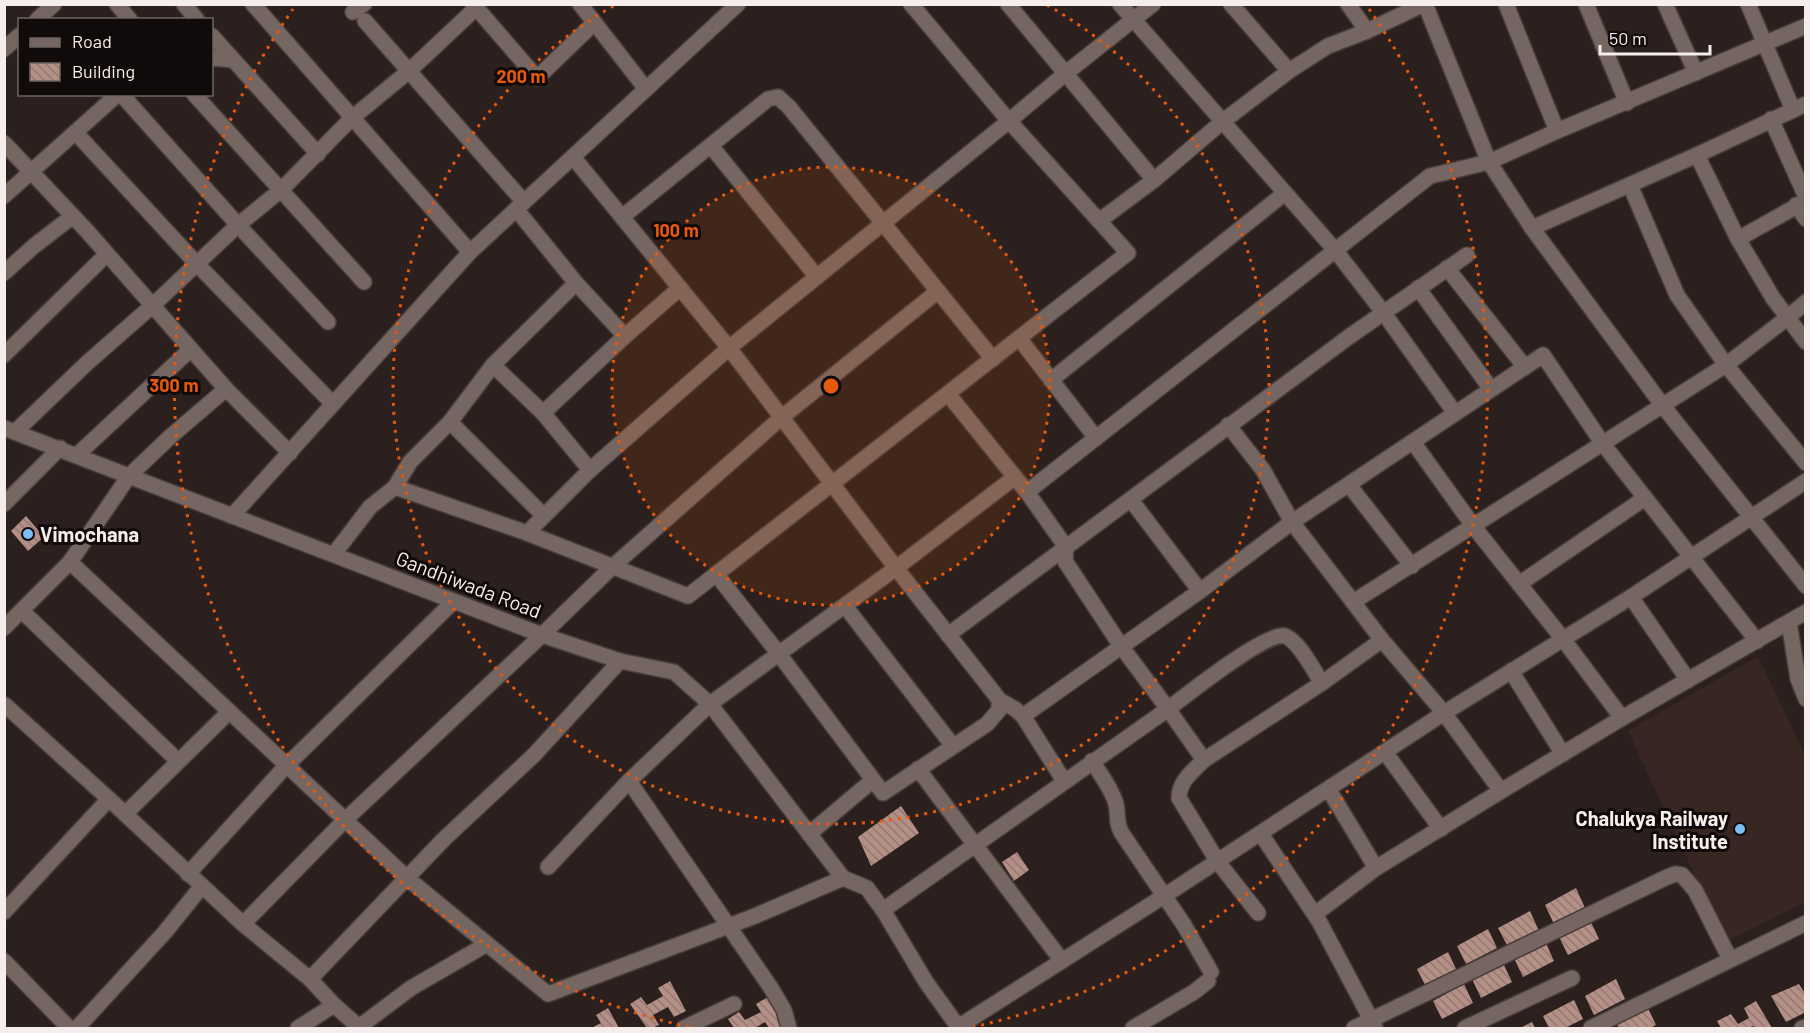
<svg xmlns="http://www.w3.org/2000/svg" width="1810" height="1033" font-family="Barlow,sans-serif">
<defs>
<pattern id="building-back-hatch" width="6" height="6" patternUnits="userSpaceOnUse" patternTransform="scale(1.5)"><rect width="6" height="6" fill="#b48f86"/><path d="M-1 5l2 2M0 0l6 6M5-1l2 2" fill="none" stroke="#947973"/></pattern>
</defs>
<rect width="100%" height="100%" fill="#2b201d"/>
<polygon fill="#382622" points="1758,656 1805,755 1805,902 1726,942 1628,731"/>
<g fill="url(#building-back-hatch)">
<polygon points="26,516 44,537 28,551 11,531"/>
<polygon points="901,806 919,833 871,866 858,837"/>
<polygon points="1017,852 1029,870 1014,881 1002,862"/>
<polygon points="1576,888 1585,908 1554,924 1545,905"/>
<polygon points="1530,911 1539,931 1508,947 1498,928"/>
<polygon points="1590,920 1599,939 1568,955 1559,937"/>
<polygon points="1488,929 1497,948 1466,964 1457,946"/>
<polygon points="1545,941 1554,961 1523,977 1514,958"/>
<polygon points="1448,952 1457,971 1426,987 1417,969"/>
<polygon points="1503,963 1512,982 1481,998 1472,979"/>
<polygon points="1616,979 1625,999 1594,1015 1585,996"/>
<polygon points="670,981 686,1011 674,1017 668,1007 653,1015 659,1025 652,1028 647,1028 630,1004 641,997 647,1005 663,996 658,988"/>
<polygon points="1464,984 1473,1003 1442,1019 1433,1001"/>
<polygon points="1799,984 1806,995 1806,1012 1786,1022 1771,996"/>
<polygon points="768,997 784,1026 780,1028 769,1028 765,1022 755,1028 734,1028 728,1019 739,1012 745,1020 761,1012 756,1004"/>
<polygon points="1574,1000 1583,1019 1565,1028 1549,1028 1543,1016"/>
<polygon points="1756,1001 1772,1028 1755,1028 1753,1026 1748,1028 1721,1028 1717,1021 1731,1014 1738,1024 1749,1018 1744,1008"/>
<polygon points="1647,1006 1656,1025 1650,1028 1619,1028 1616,1023"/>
<polygon points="608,1008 619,1028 591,1028 601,1023 596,1015"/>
<polygon points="1532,1022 1535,1028 1520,1028"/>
</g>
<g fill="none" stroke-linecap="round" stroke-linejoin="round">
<g stroke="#473d3a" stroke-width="18">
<g id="minor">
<polyline points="117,4 130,20"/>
<polyline points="184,4 197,20"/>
<polyline points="253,4 470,252"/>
<polyline points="473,4 537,78 594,23"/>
<polyline points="580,4 646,89"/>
<polyline points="1008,4 1154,180"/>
<polyline points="1120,4 1335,250 1383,312 1455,413"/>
<polyline points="1231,4 1289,71"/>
<polyline points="1348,4 1367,31"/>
<polyline points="1425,4 1489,162 1532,228"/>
<polyline points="1506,4 1557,131"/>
<polyline points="1586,4 1627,103"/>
<polyline points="1665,4 1696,73"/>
<polyline points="1748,4 1793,110"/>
<polyline points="353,12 364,4"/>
<polyline points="37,20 54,4"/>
<polyline points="365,21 524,202"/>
<polyline points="212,36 318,154"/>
<polyline points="4,49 20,35"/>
<polyline points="212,58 233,60"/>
<polyline points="121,94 238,225 328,322"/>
<polyline points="194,94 364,282"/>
<polyline points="1806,104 1697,155 1532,228 1663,406 1806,586"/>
<polyline points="1771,119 1806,197"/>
<polyline points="76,133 196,263 333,404"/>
<polyline points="4,143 87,231 226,389 290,453"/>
<polyline points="711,146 817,277"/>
<polyline points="1697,155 1738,239 1806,201"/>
<polyline points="573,157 729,348 896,568 994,693 999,700 999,710 987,724 883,793 779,654 716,574"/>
<polyline points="1630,185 1677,295 1726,365 1806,463"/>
<polyline points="4,196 118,94"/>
<polyline points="1796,205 1806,219"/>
<polyline points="516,209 576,283 625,336"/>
<polyline points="622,217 768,99 778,97 789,107 993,359"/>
<polyline points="1099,221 1154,180 1222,122 1289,71 1328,46 1367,31 1424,4"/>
<polyline points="1738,239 1773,298 1806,342"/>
<polyline points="1447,268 1525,367"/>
<polyline points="4,273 34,246 73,216"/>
<polyline points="1418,288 1491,389"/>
<polyline points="1019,338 1096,438"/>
<polyline points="4,355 107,254"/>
<polyline points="493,365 543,413 590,470"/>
<polyline points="1051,380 1285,193"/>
<path d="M948 394 1027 492 1066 547 1065 561 1121 646 1168 709C1185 696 1267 631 1285 636 1299 641 1314 671 1322 683"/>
<polyline points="543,413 625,336 680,288"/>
<polyline points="450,422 544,516"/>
<polyline points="1228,425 1263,470 1292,522 1382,640 1444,713 1501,791"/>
<polyline points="4,428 542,635 620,661 674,672 710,704 843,878"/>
<polyline points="15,432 87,363 152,306 238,225 281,190 352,118 409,71 476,8"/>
<polyline points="1413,442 1474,527 1563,639 1622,718"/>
<polyline points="77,455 191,349"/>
<polyline points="1349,485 1412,566"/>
<polyline points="395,487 527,533 688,596 1128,253 1009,121 911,4"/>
<polyline points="1027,492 1430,176 1489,162 1557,131 1806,26"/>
<polyline points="1131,500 1200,591"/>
<polyline points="4,504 60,448"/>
<polyline points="232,516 470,252 738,4"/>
<polyline points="527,533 590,470 729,348 1009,121 1066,73 1153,4"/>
<polyline points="334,554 370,507 395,487 410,462 450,422 493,365 576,283"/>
<polyline points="70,562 407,878 548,994 755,916 843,878 867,888 883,910 926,982 959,1028"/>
<polyline points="1519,584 1645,498"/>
<polyline points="1631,597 1688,680"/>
<polyline points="1353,602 1726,365 1787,318 1806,302"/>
<polyline points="845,606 953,746"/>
<polyline points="22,611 178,761"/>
<polyline points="1789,622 1798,679 1806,699"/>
<polyline points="4,628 70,562 129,476 171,436 226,389"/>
<polyline points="948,635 1350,336 1467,255"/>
<polyline points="1511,671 1563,754"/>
<polyline points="999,700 1015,709 1023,716 1064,781"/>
<polyline points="5,705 109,799 243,924 310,979 334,1005 298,1028"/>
<polyline points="1023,716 1200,591 1292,522 1543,355 1603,444 1757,641"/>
<polyline points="1385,752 1441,829"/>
<path d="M1204 760C1193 771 1179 781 1179 798L1218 862 1258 913"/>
<path d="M1092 761C1100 774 1112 789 1116 804 1119 816 1115 820 1121 832L1184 925 1211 972"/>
<polyline points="918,769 1062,961"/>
<polyline points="629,781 771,988 784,1010 789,1028"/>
<polyline points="1329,790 1376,868"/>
<polyline points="125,814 229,712"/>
<polyline points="809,834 873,780"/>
<polyline points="1261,834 1319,921 1375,1027"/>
<polyline points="548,867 629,781 710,704 896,568 1015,477"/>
<polyline points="188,874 286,766 453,602"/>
<polyline points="883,910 1168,709 1204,760 1322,683 1382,640"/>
<polyline points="4,912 109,799"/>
<polyline points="1315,914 1376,868 1501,791 1622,718 1806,612"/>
<polyline points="243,924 345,820 542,635 612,567 782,417 938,291"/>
<polyline points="4,961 69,1028"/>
<polyline points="310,979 444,839 534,755 620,661"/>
<polyline points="334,1005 359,1027 411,988 487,944"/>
<polyline points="958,1027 1164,896 1444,713 1631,597 1806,481"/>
<polyline points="77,1028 165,932 202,886"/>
<polyline points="684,1028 734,1004"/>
<polyline points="1133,1028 1194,992 1208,981"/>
<polyline points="1354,1028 1665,878 1675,874 1682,875 1695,890 1730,959"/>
<polyline points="1465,1028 1572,978"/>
<polyline points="1591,1028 1806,923"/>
<polyline points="1802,1028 1806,1027"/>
</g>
</g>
<use href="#minor" stroke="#766662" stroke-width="15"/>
</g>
<circle cx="831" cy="386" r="219" fill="#e8590c" fill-opacity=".12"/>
<g fill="none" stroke="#e8590c" stroke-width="3" stroke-dasharray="3 6">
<circle cx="831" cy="386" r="219"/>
<path d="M1047 5A438 438 0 1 1 615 5"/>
<path d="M689 1027A657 657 0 0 1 293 9M1369 9A657 657 0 0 1 973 1027"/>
</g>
<g fill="#7abff8" stroke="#100b0a" stroke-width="2">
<circle cx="28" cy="534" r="6"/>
<circle cx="1740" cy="829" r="6"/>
</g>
<g text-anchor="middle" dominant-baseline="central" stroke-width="6" stroke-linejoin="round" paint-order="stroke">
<g font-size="20" font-weight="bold" fill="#f6eeec" stroke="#100b0a" text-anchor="start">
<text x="40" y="534">Vimochana</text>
<text x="1728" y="818" text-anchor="end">Chalukya Railway<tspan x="1728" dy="23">Institute</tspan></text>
</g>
<g font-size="20" fill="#f6eeec" stroke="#100b0a">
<text transform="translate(469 584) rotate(21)">Gandhiwada Road</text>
</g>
</g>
<circle cx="831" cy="386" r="9" fill="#e8590c" stroke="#100b0a" stroke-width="3"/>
<g font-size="18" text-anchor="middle" font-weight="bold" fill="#e8590c" stroke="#100b0a" stroke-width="6" stroke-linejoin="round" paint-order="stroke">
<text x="521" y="83">200 m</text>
<text x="676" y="237">100 m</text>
<text x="174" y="392">300 m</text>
</g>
<rect width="1810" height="1033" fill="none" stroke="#f6eeec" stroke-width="12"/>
<rect x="18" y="18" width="195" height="78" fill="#100b0a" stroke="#6c6664" stroke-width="1.5"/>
<rect x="30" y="38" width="30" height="9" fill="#766662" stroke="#6c6664" stroke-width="1.5"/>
<text x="72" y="48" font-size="18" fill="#f6eeec">Road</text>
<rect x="30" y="63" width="30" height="18" fill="url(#building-back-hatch)" stroke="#6c6664" stroke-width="1.5"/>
<text x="72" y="78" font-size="18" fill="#f6eeec">Building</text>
<path d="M1600 45v9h110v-9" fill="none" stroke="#f6eeec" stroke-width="3"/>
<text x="1609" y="45" font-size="18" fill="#f6eeec" stroke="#100b0a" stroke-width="4.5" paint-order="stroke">50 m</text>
</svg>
